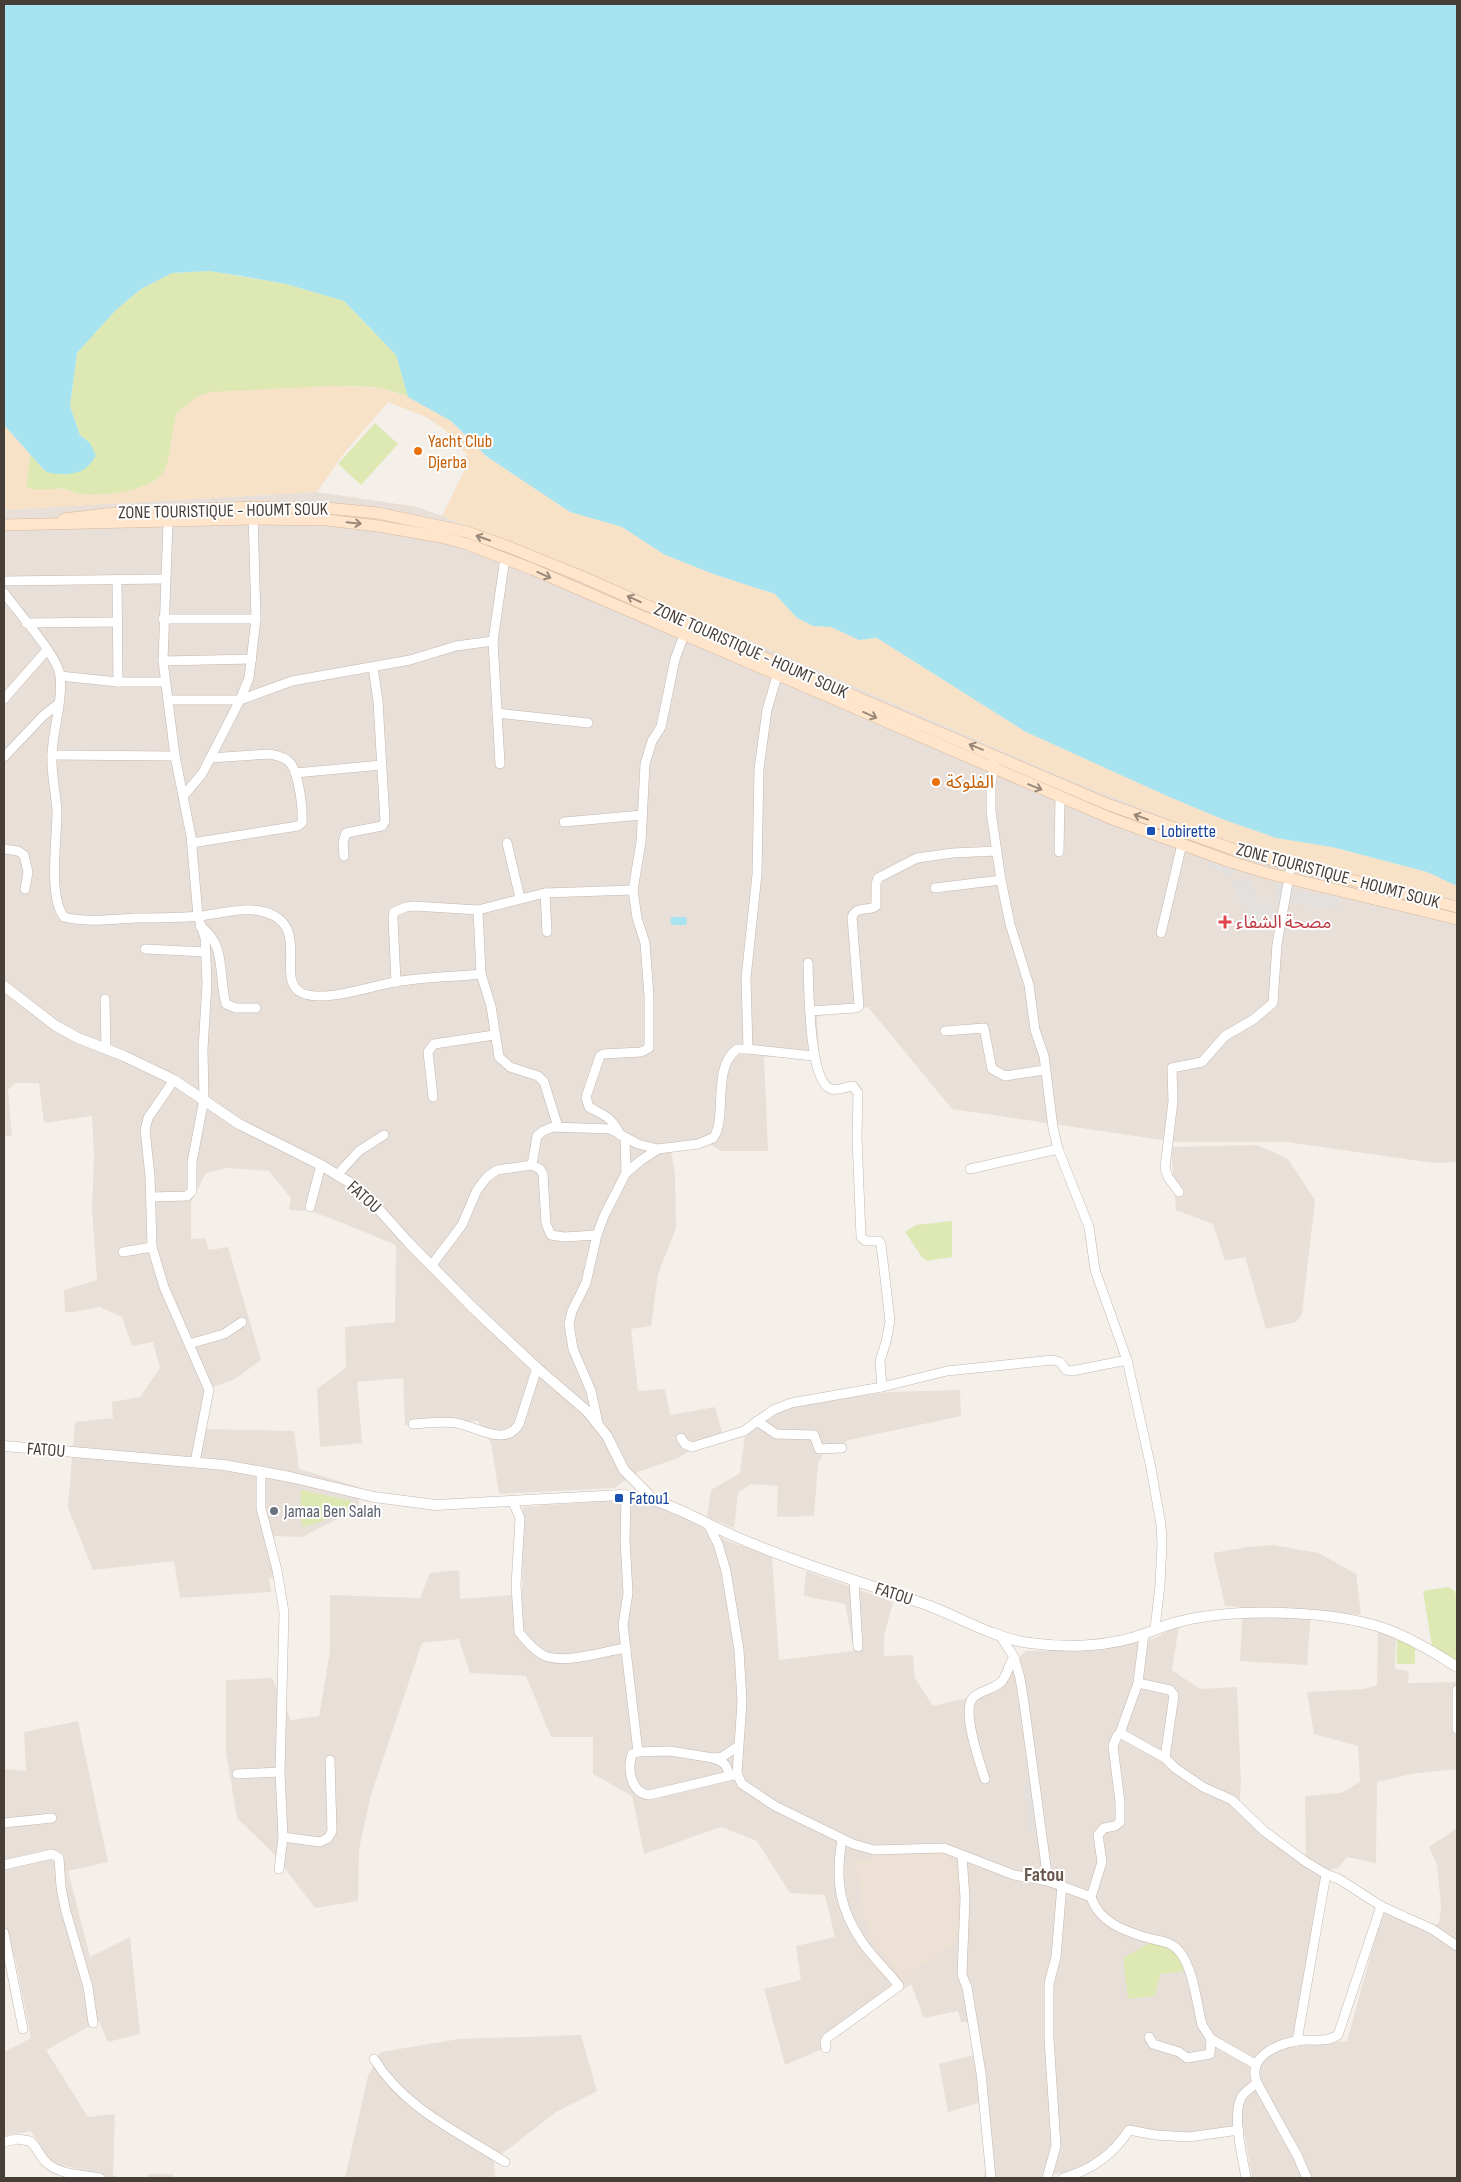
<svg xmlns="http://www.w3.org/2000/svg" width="1461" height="2182" font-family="'Sofia Sans Condensed','Noto Sans Arabic',sans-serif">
<rect width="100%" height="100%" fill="#f5efea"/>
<g fill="#e8dfd8">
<polygon points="317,492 418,507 442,516 739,636 1067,779 1239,845 1457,900 1457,1162 1434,1163 1287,1142 1176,1142 952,1109 868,1007 817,1017 819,1052 764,1057 768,1151 721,1151 711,1145 671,1151 675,1175 676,1228 658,1274 651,1326 631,1329 638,1391 665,1389 670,1415 715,1407 722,1432 678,1458 638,1472 614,1488 499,1494 491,1443 478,1421 405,1425 403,1378 357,1382 362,1443 320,1447 317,1389 346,1368 345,1327 395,1322 396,1245 330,1218 309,1211 289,1210 291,1198 269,1171 227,1168 206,1173 191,1202 191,1239 205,1238 209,1250 228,1247 261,1360 235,1379 211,1388 203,1429 294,1431 299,1469 359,1487 359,1508 302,1537 273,1536 282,1577 269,1578 271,1592 180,1598 174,1561 93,1570 68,1508 75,1422 113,1418 112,1402 140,1397 160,1368 153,1342 132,1346 122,1317 100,1307 74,1312 65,1312 64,1290 97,1280 92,1210 94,1155 92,1116 44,1123 39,1083 15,1083 8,1090 12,1136 4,1136 4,510"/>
<polygon points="1257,1145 1288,1159 1315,1200 1302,1314 1296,1322 1266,1329 1245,1257 1225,1261 1213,1224 1176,1210 1171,1147"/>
<polygon points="960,1390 961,1416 849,1440 823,1454 818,1463 814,1516 777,1517 778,1486 751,1484 738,1493 734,1528 707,1517 711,1490 740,1473 745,1435 789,1406 889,1392"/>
<polygon points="617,1500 665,1508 730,1542 772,1556 779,1660 854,1651 845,1604 804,1596 806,1571 893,1602 884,1636 884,1656 913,1655 915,1678 933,1706 997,1691 1006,1682 1013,1662 1026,1651 1088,1650 1152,1639 1179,1626 1172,1670 1200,1689 1237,1687 1241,1783 1239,1809 1289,1856 1306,1856 1305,1796 1341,1793 1360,1782 1358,1746 1314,1734 1307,1692 1364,1689 1377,1685 1378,1631 1396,1637 1395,1669 1409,1671 1408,1683 1457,1682 1457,1769 1411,1774 1377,1782 1376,1863 1347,1857 1338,1868 1329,1870 1321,1884 1298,2027 1292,2047 1347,2041 1383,1910 1425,1930 1439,1923 1441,1906 1437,1865 1429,1847 1457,1828 1457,2178 1252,2178 1243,2125 1186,2133 1160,2133 1134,2127 1107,2152 1090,2165 1071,2172 1054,2174 1051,2178 982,2178 994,2161 988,2100 948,2112 939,2064 974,2055 968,2022 961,2022 958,2011 924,2018 911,1984 833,2038 827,2047 785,2065 764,1989 801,1980 796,1946 835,1937 825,1895 790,1893 757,1841 721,1827 644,1854 632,1796 593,1774 593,1737 551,1737 526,1676 470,1673 459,1639 422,1643 371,1795 359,1849 358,1901 315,1908 273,1853 237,1818 226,1752 226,1680 272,1678 291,1720 319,1716 330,1652 330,1595 420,1598 430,1573 459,1570 460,1599 522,1594 523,1507"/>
<polygon points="1273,1545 1319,1553 1356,1574 1361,1615 1311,1611 1307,1665 1240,1661 1243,1607 1225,1606 1213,1553 1248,1547"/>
<polygon points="78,1721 108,1862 68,1871 90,1957 130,1937 140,2034 108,2042 99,2021 46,2050 88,2117 115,2114 113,2175 119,2178 80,2178 79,2169 50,2162 31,2131 4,2136 4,2052 31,2038 15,1958 4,1961 4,1769 26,1771 24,1732"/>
<polygon points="581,2035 597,2091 556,2112 494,2160 495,2178 345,2178 368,2076 381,2052 459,2039"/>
<polygon points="149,2174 173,2174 173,2178 147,2178"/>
</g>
<polygon fill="#ede0d4" points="930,1853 947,1853 954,1862 964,1894 960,1940 903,1979 873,1941 865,1919 855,1860 882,1856"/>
<g fill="#dde8b3">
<path d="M209 271 286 284 344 301 396 355 408 397 382 388 353 386 222 392 177 413C172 428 171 462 163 473 150 492 100 497 79 494 74 493 69 490 64 489 51 488 39 493 26 487L30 454 45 471 90 443 80 435 70 406 77 353 116 310 141 289 172 273Z"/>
<polygon points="375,423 398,444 361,485 338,464"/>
<polygon points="952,1221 952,1257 927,1261 922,1257 905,1232 916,1225"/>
<polygon points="301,1490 351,1501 350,1508 323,1521 303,1527 300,1516"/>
<polygon points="1448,1587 1455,1591 1457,1602 1457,1661 1432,1646 1423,1591"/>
<polygon points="1397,1638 1415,1648 1415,1664 1397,1664"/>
<path d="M1150 1943C1168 1947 1179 1951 1184 1971L1160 1974 1155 1996 1128 1999 1123 1958Z"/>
</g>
<path fill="#f7e1c7" d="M329 386 382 388 408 397 451 421 486 456 570 512 622 527 665 555 716 575 775 594 797 618 813 626 831 627 859 640 877 638 1026 732 1167 796 1222 819 1276 838 1332 847 1427 872 1457 886V900L1239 845 1181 824 1067 779 739 636 442 516 466 467 463 459 467 455 444 429 424 416 388 402 345 452 317 492 4 510V425L30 454 26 487C37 492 49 488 61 489 67 489 73 493 79 494 100 497 150 492 163 473 171 462 172 428 177 413L196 397 211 392Z"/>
<g fill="#e3e0de">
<polygon points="1210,859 1235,867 1232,876 1207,868"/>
<polygon points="1233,880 1253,881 1254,891 1259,898 1276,907 1274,928 1259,922 1242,907 1237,898"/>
<polygon points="1277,884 1283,886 1280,905 1274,903"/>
<polygon points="1291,892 1339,898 1337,910 1289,903"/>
<polygon points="1030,1785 1037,1831 1030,1832 1024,1786"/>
</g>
<g fill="#a8e4f0">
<path d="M4 4H1457V886L1427 872 1332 847 1276 838 1222 819 1167 796 1026 732 877 638 859 640 831 627 813 626 797 618 775 594 716 575 665 555 622 527 570 512 486 456 451 421 408 397 396 355 344 301 286 284 241 276 209 271 172 273 141 289 116 310 77 353 70 406 80 435 90 443 96 456C93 459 91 464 88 466 79 476 56 476 45 471L4 425Z"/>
<polygon points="672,917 686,917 687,922 686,925 672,925 670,921"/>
</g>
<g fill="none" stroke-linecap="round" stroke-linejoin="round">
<g stroke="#c3b7af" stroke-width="10">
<g id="minor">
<polyline points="117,580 118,682"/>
<polyline points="4,581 165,579"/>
<path d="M4 593C17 611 57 655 60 675 63 701 53 729 52 755 51 774 56 793 57 812 57 838 48 897 64 917 87 923 112 919 136 918 157 918 179 918 200 916 220 914 241 907 260 911 315 922 273 980 302 993 325 1003 370 986 395 982 423 977 453 977 481 974"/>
<polyline points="163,619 256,619"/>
<polyline points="26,623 118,622"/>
<polyline points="163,661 252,659"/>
<polyline points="60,676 118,682 166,682"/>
<polyline points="4,699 47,650"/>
<polyline points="169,700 240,700 292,681 410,660 456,646 493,641"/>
<polyline points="497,713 588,723"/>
<polyline points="52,755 175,756"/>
<polyline points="4,757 43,716 58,704"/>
<polyline points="994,763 991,785 991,812 1001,880 1010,924 1029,985 1035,1030 1044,1056 1053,1128 1058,1149 1089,1227 1095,1270 1127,1360 1151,1468 1161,1525 1162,1544 1160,1585 1155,1629"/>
<polyline points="500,764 493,641 505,558"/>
<polyline points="295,773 382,765"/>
<polyline points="184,795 202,774 240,700 249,678 256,619 253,514"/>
<polyline points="564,822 642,815"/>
<path d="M192 843 298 826 302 823C303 809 299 775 291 764 286 757 276 755 269 754L210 758"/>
<polyline points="507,843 520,898"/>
<polyline points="4,849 18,851 24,855 28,872 25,889"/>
<polyline points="1059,852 1060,797"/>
<polyline points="344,856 343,842 346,833 382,826 385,821 378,701 373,667"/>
<polyline points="935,888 1001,880"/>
<polyline points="545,893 547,932"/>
<polyline points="478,910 481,974 491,1006 499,1057 510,1067 538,1076 544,1082 558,1127"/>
<path d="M200 926C227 944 218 977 226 1004L236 1008H256"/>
<polyline points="1161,933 1182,844"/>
<polyline points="145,949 206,952"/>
<path d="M808 963C809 985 808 1081 831 1089 837 1091 846 1087 853 1086L858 1093 857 1137 861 1237 866 1241H879L881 1244 890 1321 886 1342 880 1361 882 1387"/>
<polyline points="396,982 393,918 394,912 406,907 414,906 478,910 545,893 633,890"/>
<polyline points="105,999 106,1048"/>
<path d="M810 1011 856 1008 859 1006 852 917C857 905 867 912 876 906V884L878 878 917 858 953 853 997 851"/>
<polyline points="945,1031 984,1028 992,1069 1005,1076 1044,1070"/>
<polyline points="748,1049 813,1056"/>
<polyline points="174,1080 148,1118 145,1130 150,1176 152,1247 164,1287 209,1390 195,1462"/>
<polyline points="433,1097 428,1052 434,1044 494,1035"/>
<path d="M620 1135C612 1117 605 1116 589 1107L586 1097 600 1056 603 1054 641 1052 649 1048V996L645 943 637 918 633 890 641 842 645 764 652 741 661 727 675 659 686 630"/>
<polyline points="625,1138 626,1173"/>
<polyline points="532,1165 537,1136 543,1131 553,1127 610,1129 638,1144 658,1149"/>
<polyline points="970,1169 1058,1149"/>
<polyline points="337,1175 359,1151 384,1135"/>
<polyline points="1179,1192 1168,1177 1165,1168 1173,1101 1172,1068 1202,1062 1225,1036 1254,1019 1273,1003 1277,944 1291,866"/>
<polyline points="151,1197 187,1196 192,1191 192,1162 204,1099 203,1049 207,983 205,938 198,916 191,836 175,756 163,661 168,522"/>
<polyline points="310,1207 321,1165"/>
<polyline points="123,1252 152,1247"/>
<polyline points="431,1266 462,1225 477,1190 487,1177 497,1170 532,1165 540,1169 543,1174 546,1224 551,1235 564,1237 597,1235"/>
<polyline points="189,1344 224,1334 242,1322"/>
<polyline points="757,1421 776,1434 814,1435 819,1449 842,1448"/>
<path d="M598 1423 591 1391 573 1349 569 1324 572 1311 586 1283 597 1235 604 1216 626 1173 640 1161 658 1149 698 1144 713 1138C728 1119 711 1068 737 1049H748L746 978 757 874 759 769 767 710 777 676"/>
<path d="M413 1424C428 1423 441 1421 456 1423 476 1426 505 1448 519 1424L537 1368"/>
<polyline points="681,1438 685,1444 692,1447 744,1431 773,1410 791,1403 882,1387 947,1371 1053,1360 1060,1362 1066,1370 1072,1371 1127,1360"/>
<polyline points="261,1471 261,1508 277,1570 284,1612 280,1772 283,1837 279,1869"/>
<path d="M626 1495 625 1540 628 1593 623 1625 638 1752 632 1754C627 1769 631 1793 649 1795L737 1774"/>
<path d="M513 1502 520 1518 516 1585 519 1632C526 1641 537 1654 548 1657 568 1663 605 1651 626 1648"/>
<polyline points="708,1524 718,1544 726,1571 739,1650 742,1702 737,1774 742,1784 775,1806 853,1844 874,1850 944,1848 1014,1875 1048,1881 1091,1897"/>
<polyline points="854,1581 858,1647"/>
<path d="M1144 1634 1138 1683 1120 1733 1117 1736 1113 1746 1120 1802V1822L1115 1826 1104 1828 1098 1835 1102 1862 1091 1897C1099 1922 1124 1931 1148 1938 1159 1941 1171 1941 1179 1951 1193 1967 1197 2004 1202 2025L1211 2039 1255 2064"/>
<polyline points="1014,1657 1020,1678 1024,1703 1048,1881"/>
<polyline points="1138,1683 1170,1690 1174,1695 1165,1758"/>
<polyline points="1457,1690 1457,1729"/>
<polyline points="1120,1733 1165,1758 1175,1768 1203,1787 1232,1800 1264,1831 1306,1862 1326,1874 1339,1879 1381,1906 1432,1929 1457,1946"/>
<polyline points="638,1752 670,1751 713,1758 722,1757 737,1747"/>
<path d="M713 1758C724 1762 727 1764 729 1776"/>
<polyline points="237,1774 280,1772"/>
<path d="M985 1779C980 1763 962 1714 972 1699 979 1690 994 1690 1002 1681 1008 1674 1008 1665 1014 1657L1001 1637"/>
<polyline points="4,1823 52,1818"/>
<polyline points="283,1837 320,1842 328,1838 332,1831 330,1760"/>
<polyline points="962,1856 965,1898 962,1975 967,1987 981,2073 991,2178"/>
<polyline points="4,1865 52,1854 59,1858 61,1887 65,1908 88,1987 93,2023"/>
<polyline points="4,1933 23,2029"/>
<polyline points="1149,2037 1153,2044 1179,2052 1187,2058 1210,2054 1211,2039"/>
<polyline points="1297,2041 1326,1874"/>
<path d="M826 2048 825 2042 827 2038 899 1986C888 1971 873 1958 862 1942 839 1908 835 1879 842 1840"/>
<path d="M374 2059C405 2109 458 2132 505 2162"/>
<path d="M4 2142 17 2139 30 2141C37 2147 40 2157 47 2163 60 2175 84 2175 100 2178"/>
<polyline points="1047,2178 1056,2146 1049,2039 1049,1984 1056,1957 1062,1885"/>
<path d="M1063 2178C1092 2170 1113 2155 1129 2130L1155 2135 1189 2137 1239 2130"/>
<path d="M1246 2178C1243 2158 1231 2114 1242 2096 1246 2091 1252 2087 1257 2083"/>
<path d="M1307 2178 1297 2155 1257 2083C1247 2058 1274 2045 1296 2041 1311 2038 1324 2044 1338 2035L1381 1906"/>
</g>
</g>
<g stroke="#c3b7af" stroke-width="11">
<g id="tertiary">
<polyline points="4,986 56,1026 78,1038 124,1056 174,1080 239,1124 321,1165 352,1184 374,1204 409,1243 472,1307 537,1368 587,1411 607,1436 624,1470 652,1498"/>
<path d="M4 1446 224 1465 290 1477 374 1497 436 1505 621 1495C662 1496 695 1519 732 1535 795 1563 862 1582 927 1605 962 1618 993 1638 1030 1643 1066 1648 1110 1647 1144 1634 1157 1629 1168 1624 1182 1621 1236 1608 1330 1610 1383 1628 1409 1637 1434 1652 1457 1667"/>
</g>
</g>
<g stroke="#d7b99d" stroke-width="12">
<g id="secondary">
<polyline points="64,519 105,514 155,511 253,507 326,508 378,513 467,532 509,547 583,577 781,665 1107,804 1238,851 1457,907"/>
<polyline points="4,525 253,519 327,520 378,526 441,537 467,544 532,569 1110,818 1228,861 1267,873 1457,919"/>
</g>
</g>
<use href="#minor" stroke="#fff" stroke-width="9"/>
<use href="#tertiary" stroke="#fff" stroke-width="10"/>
<use href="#secondary" stroke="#fee5cb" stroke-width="11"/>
</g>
<defs><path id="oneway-shaft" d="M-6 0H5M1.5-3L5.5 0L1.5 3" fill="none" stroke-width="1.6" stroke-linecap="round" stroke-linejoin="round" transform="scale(1.25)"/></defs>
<g stroke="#9a897a">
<use href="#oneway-shaft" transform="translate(354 523) rotate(6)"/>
<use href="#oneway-shaft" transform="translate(483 538) rotate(-161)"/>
<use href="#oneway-shaft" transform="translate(544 575) rotate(24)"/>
<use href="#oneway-shaft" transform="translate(634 599) rotate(-156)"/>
<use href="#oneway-shaft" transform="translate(870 715) rotate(24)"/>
<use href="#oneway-shaft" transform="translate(976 747) rotate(-158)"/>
<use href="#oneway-shaft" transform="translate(1035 787) rotate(22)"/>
<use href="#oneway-shaft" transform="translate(1141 817) rotate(-160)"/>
</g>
<g fill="#e8710a" stroke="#fff" stroke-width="2">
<circle cx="418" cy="451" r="5"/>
<circle cx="936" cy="782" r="5"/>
</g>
<g fill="#1a4fb4" stroke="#fff" stroke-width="2">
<rect x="1146" y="826" width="10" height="10" rx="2.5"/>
<rect x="614" y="1493" width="10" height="10" rx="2.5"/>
</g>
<path fill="#e0444e" stroke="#fff" stroke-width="2" d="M1222.5 914.5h5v5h5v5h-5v5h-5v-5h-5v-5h5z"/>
<circle fill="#6b7280" stroke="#fff" stroke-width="2" cx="274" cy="1511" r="5"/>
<g text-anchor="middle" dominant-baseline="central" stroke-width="4" stroke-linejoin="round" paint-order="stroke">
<g font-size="18" fill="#c56008" stroke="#fff" text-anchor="start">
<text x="428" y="441">Yacht Club<tspan x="428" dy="21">Djerba</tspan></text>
<text x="946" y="782">الفلوكة</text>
</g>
<g font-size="18" fill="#483e38" stroke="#fff">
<text transform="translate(223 511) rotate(-1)">ZONE TOURISTIQUE - HOUMT SOUK</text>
<text transform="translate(751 651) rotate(24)">ZONE TOURISTIQUE - HOUMT SOUK</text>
<text transform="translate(1338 876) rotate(15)">ZONE TOURISTIQUE - HOUMT SOUK</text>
<text transform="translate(364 1197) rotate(42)">FATOU</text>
<text transform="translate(46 1450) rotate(4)">FATOU</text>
<text transform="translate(894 1594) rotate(18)">FATOU</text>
</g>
<g font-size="18" fill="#164399" stroke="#fff" text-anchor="start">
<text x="1161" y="831">Lobirette</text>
<text x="629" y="1498">Fatou1</text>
</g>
<g font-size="18" fill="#be3a42" stroke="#fff" text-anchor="start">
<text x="1236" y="922">مصحة الشفاء</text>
</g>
<g font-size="18" fill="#5b616d" stroke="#fff" text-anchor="start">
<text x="284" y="1511">Jamaa Ben Salah</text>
</g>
<g font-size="20" font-weight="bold" fill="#6b594f" stroke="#fff">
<text x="1044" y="1875">Fatou</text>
</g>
</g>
<rect width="1461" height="2182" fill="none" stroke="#483e38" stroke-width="10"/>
</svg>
